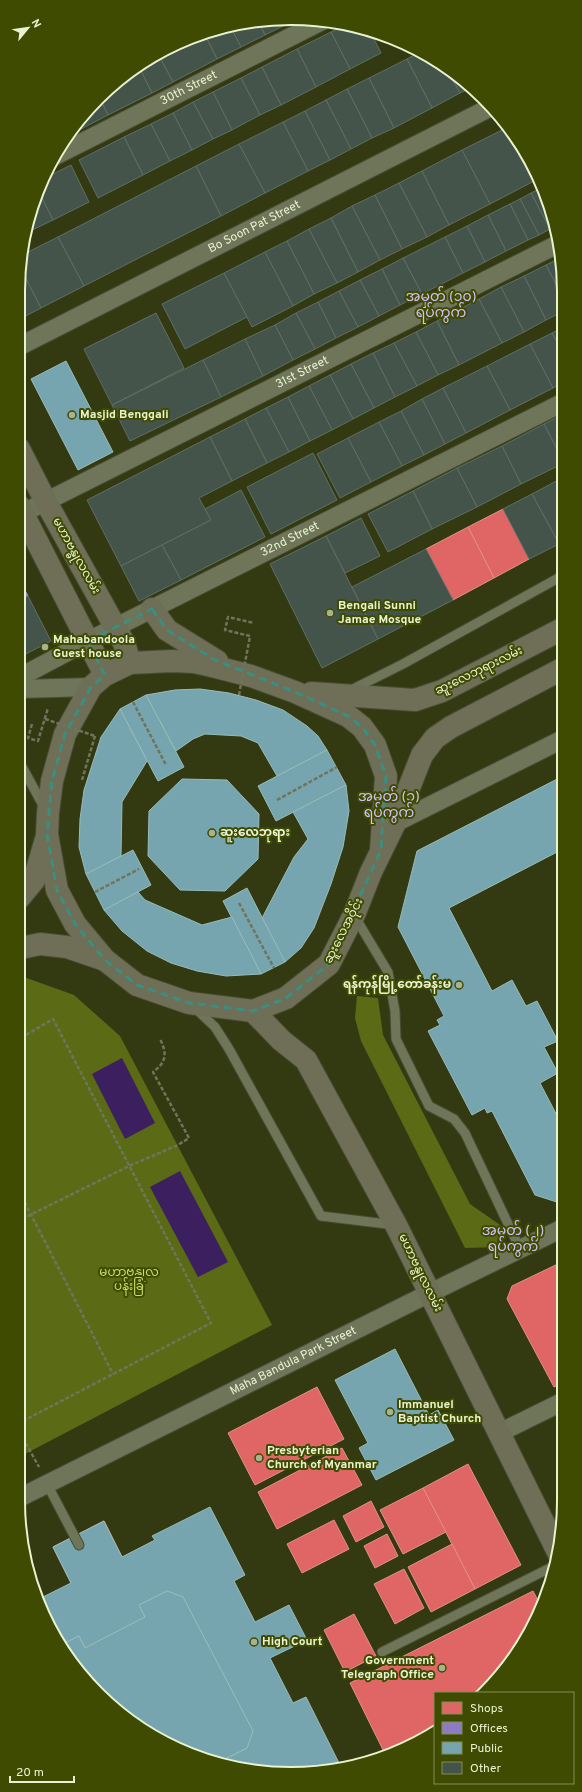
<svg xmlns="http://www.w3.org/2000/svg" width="582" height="1792" font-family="Overpass,'Noto Sans Myanmar',sans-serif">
<rect width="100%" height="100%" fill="#333a12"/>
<g fill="#5b6a15">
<polygon points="21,976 74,995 120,1036 272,1325 23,1455"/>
<polygon points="357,996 378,998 383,1035 470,1204 503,1227 498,1247 465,1248 361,1041 355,1018"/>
</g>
<g fill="#3c1f5e">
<polygon points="122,1058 155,1123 125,1139 92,1074"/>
<polygon points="180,1171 228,1262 198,1277 150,1187"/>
</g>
<g fill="#e06666" stroke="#e39086">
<polygon points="503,509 529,559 494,578 468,527"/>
<polygon points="468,527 494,578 453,600 426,549"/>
<polygon points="564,1261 564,1382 554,1387 507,1299 512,1286"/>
<polygon points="317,1387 344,1439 255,1485 228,1433"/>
<polygon points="342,1448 362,1485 277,1529 258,1492"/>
<polygon points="468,1464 521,1565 475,1589 423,1488"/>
<polygon points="423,1488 446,1532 403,1554 380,1510"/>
<polygon points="371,1501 384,1527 356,1542 343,1516"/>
<polygon points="334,1520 349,1549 302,1573 287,1544"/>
<polygon points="104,1521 122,1557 71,1583 53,1547"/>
<polygon points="387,1534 398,1556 375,1568 364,1546"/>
<polygon points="452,1544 475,1589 431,1612 408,1567"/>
<polygon points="404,1569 424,1608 395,1624 374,1584"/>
<polygon points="533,1591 542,1608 518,1652 480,1693 435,1693 435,1731 412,1746 386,1756 350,1683"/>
<polygon points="354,1614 376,1656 345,1672 324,1630"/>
</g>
<polygon fill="#8e7cc3" stroke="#a9a0c7" points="19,579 28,596 19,601"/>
<g fill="#76a5af" stroke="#98bcb9">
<polygon points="66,361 113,452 78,470 31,379"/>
<polygon points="200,689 229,693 256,700 283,710 307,726 318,736 327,750 277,776 258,743 241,736 205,734 193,739 176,751 146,695 175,690"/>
<polygon points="146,695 184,767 158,781 120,709"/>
<polygon points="120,709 147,761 122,802 121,856 86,874 79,847 80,819 84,790 101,737"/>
<polygon points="327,750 346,785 276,821 258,786"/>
<polygon points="563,776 563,849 449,908 492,991 512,980 526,1006 537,1001 558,1041 544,1047 558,1073 540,1083 563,1127 563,1204 535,1195 492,1111 487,1113 485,1108 472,1115 428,1031 440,1025 437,1020 444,1016 398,927 417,851"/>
<polygon points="182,779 227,780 259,814 258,859 225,891 180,890 148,856 149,811"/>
<polygon points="346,785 349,811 343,847 331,884 314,928 301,948 285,962 262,918 294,857 308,839 293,812"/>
<polygon points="133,850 151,885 104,910 86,874"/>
<polygon points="247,888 285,962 261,974 223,901"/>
<polygon points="138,892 145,900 202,925 232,917 261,974 226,976 197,971 171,963 147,951 122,931 104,910"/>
<polygon points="395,1349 429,1415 438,1410 454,1440 376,1480 359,1448 368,1443 335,1380"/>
<polygon points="210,1507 245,1575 234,1581 255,1622 289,1605 307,1640 270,1658 293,1703 306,1697 340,1765 331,1770 309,1773 256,1772 221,1761 247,1748 253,1731 183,1597 167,1591 139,1605 145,1617 85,1648 79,1636 63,1644 39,1605 37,1600 71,1583 53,1547 104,1521 122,1557 155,1540 152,1536"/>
<polygon points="167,1591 183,1597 253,1731 247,1748 221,1761 170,1746 125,1717 86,1681 63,1644 79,1636 85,1648 145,1617 139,1605"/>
</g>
<g fill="#45544a" stroke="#5f6f65">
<polygon points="286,18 289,23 265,35 258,21"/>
<polygon points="258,21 265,35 241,47 230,26"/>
<polygon points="347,24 371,33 381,53 350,69 331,32"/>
<polygon points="230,26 241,47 217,59 204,33"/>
<polygon points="331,32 350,69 316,87 297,49"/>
<polygon points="204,33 217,59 173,82 158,54 187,39"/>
<polygon points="297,49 316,87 281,105 262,67"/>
<polygon points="420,52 427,54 448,71 460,93 432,108 407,59"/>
<polygon points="158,54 173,82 152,93 138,65"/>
<polygon points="407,59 432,108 394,128 369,78"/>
<polygon points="138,65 152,93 108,115 99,97"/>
<polygon points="262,67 281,105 260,115 241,78"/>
<polygon points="448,71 471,88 460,93"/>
<polygon points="241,78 260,115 232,130 213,92"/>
<polygon points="369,78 394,128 372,138 347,89"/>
<polygon points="347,89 372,138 351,149 326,100"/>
<polygon points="213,92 232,130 213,139 193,102"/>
<polygon points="99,97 108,115 66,137 98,98"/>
<polygon points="326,100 351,149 330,160 305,111"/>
<polygon points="193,102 213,139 192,150 173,113"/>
<polygon points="305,111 330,160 308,171 283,122"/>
<polygon points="173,113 192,150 170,161 151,124"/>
<polygon points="283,122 308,171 265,193 239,144"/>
<polygon points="151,124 170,161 143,175 124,137"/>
<polygon points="506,128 536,170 538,179 490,204 462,150"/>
<polygon points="124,137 143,175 98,198 79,160"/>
<polygon points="239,144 265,193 221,216 196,166"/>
<polygon points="462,150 490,204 449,225 422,171"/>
<polygon points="71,165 89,202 53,220 38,190 39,186 43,179"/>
<polygon points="196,166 221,216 84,286 58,237"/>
<polygon points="422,171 449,225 427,237 399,183"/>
<polygon points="399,183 427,237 402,249 375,195"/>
<polygon points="541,188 553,227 550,229 531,193"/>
<polygon points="38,190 53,220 24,234"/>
<polygon points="531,193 550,229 539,235 520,199"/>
<polygon points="375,195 402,249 380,260 352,206"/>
<polygon points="520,199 539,235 528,240 510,204"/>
<polygon points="510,204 528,240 506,251 488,215"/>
<polygon points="352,206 380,260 358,272 331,218"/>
<polygon points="488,215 506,251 485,262 467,226"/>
<polygon points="331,218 358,272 337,283 309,229"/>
<polygon points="467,226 485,262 463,273 445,237"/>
<polygon points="309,229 337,283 314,294 287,241"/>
<polygon points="58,237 84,286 41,308 20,267 22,255"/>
<polygon points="445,237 463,273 422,294 403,258"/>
<polygon points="287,241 314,294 293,306 265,252"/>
<polygon points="265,252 293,306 252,327 224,273"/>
<polygon points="562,257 562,296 546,265"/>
<polygon points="403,258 422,294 400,305 382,269"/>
<polygon points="546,265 562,296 562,312 546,320 524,276"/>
<polygon points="20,267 41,308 18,320 18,291"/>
<polygon points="382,269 400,305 379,316 360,280"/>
<polygon points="224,273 247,317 185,349 162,304"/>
<polygon points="524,276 546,320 524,332 501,287"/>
<polygon points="360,280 379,316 358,327 339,291"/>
<polygon points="501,287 524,332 502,343 479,299"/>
<polygon points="339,291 358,327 336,338 318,302"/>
<polygon points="479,299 502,343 459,365 437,321"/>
<polygon points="318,302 336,338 315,349 296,313"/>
<polygon points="156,313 184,368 112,405 84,349"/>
<polygon points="296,313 315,349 293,360 275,325"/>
<polygon points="437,321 459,365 438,375 416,332"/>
<polygon points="275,325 293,360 263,376 245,339"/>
<polygon points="562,328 562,352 552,333"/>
<polygon points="416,332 438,375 417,386 394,343"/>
<polygon points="552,333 562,352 562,383 553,388 530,344"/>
<polygon points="245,339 263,376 221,397 203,360"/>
<polygon points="394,343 417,386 395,397 373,353"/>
<polygon points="530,344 553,388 510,410 487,366"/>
<polygon points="373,353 395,397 374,408 351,364"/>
<polygon points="203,360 221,397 130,441 112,405"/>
<polygon points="351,364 374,408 353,419 330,375"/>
<polygon points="487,366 510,410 466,433 443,388"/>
<polygon points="330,375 353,419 332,430 309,386"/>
<polygon points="309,386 332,430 310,441 288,397"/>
<polygon points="443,388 466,433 445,444 422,399"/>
<polygon points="288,397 310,441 289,452 266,408"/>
<polygon points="422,399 445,444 424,455 401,411"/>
<polygon points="266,408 289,452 267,463 245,419"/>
<polygon points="401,411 424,455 402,466 379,422"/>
<polygon points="562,415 562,459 544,424"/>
<polygon points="245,419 267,463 232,481 210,437"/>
<polygon points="379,422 402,466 371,482 348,438"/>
<polygon points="544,424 562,459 562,464 521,484 502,446"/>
<polygon points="210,437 232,481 199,498 211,520 121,566 87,500"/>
<polygon points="348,438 371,482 340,498 317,454"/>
<polygon points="502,446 521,484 477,507 457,468"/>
<polygon points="313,453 337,500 271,534 247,487"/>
<polygon points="457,468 477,507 432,529 413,491"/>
<polygon points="562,478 562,542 559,544 532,494"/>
<polygon points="241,490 265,537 181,580 162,545 211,520 205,509"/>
<polygon points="413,491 432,529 388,552 368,514"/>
<polygon points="532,494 559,544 529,559 503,509"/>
<polygon points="361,518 380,556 345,573 326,536"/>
<polygon points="326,536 378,639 322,668 270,564"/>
<polygon points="162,545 181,580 139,601 121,566"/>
<polygon points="426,549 453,600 378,639 352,587"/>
<polygon points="28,596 51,641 20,657 19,601"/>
</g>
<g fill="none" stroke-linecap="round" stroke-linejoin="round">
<g stroke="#484d33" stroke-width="11">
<g id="service">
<polyline points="349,691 403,664 562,576"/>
<polyline points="20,763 44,807"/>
<polyline points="355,917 388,972 395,1011 396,1039 429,1106 454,1119 465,1133 520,1249"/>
<polyline points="195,1008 215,1027 229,1049 321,1216 395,1225"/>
<polyline points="47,1484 79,1545"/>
<polyline points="382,1652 556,1565"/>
</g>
</g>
<g stroke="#484d33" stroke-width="20">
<g id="minor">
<path id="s1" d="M55 156 322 21"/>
<path id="s2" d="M18 347 491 107"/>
<path id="s3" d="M19 515 558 244"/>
<path id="s4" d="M20 677 88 641 562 403"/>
<polyline points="20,689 91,687"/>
<polyline points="395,823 563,739"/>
<polyline points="499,1433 564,1401"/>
<path id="s5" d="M23 1496 430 1293 563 1228"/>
</g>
</g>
<g stroke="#484d33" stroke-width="24">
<g id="primary">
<polyline points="19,449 46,502 124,643 130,663"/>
<polyline points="19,506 105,675"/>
<polyline points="152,609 167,630 217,661"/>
<polyline points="311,693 415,700 442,691 562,629"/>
<polyline points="381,850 386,776 375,745 362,727 348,716 295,692 251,676 212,666 194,662 172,661 130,663 105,675 91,687 65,734 52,781 48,813 47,834 57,890 75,924 105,960 137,985 189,1003 253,1011 286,998 329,964 354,915 371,872 395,823 422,755 435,738 451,727 562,669"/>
<polyline points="20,897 34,880 46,839"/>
<polyline points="21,948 40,944 67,947 105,960"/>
<polyline points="253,1011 281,1040 306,1060 396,1225 559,1554"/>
</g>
</g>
<g stroke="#6f755c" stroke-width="2.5" stroke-dasharray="4 2" stroke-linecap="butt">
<polyline points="250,636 225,630 228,617 254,623"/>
<polyline points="133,702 166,765"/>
<polyline points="32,724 28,738 38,741 48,708"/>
<polyline points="82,780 95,736"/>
<polyline points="277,800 337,767"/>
<polyline points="95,892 139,869"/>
<polyline points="239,903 274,968"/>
<polyline points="21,1038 53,1019 211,1323 23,1421"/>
<polyline points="22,1197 113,1374"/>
<path d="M22 1219 129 1166 178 1145 189 1138 153 1072C167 1062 167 1053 160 1039"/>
<polyline points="23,1438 39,1467"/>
</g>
<use href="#service" stroke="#6e7559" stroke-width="9"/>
<use href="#minor" stroke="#6e7559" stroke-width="18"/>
<use href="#primary" stroke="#6e6f56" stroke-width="22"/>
<g stroke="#6f755c" stroke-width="2.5" stroke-dasharray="4 2" stroke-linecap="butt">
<polyline points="239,695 250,636"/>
<polyline points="45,719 95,736"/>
</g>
</g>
<path fill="none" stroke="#3b8f82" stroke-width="3" stroke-dasharray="8 5" stroke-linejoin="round" d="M152 609 167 630 215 660 295 692 348 716 362 727 375 745 386 776 381 850 329 964 286 998 253 1011 189 1003 137 985 105 960 75 924 57 890 47 834 52 781 65 734 91 687 105 675 88 641Z"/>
<g fill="#a9b28e" stroke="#3e4b01" stroke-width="1.5">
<circle cx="72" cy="415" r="4"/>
<circle cx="330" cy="613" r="4"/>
<circle cx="45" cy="647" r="4"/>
<circle cx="212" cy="833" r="4"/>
<circle cx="459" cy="985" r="4"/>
<circle cx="390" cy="1412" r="4"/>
<circle cx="259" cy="1458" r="4"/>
<circle cx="254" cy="1642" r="4"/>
<circle cx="442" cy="1668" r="4"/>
</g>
<g text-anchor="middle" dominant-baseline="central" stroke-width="4" stroke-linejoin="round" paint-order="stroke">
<g font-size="12" fill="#e9f3d1" stroke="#3e4b01">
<text stroke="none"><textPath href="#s1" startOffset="150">30th Street</textPath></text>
<text stroke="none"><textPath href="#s2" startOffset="265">Bo Soon Pat Street</textPath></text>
<text stroke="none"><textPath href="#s3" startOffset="317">31st Street</textPath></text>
<text stroke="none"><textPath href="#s4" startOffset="303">32nd Street</textPath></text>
<text transform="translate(76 556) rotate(61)">မဟာဗန္ဓုလလမ်း</text>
<text transform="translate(479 671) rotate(-26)">ဆူးလေဘုရားလမ်း</text>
<text transform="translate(344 931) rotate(-63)">ဆူးလေအဝိုင်း</text>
<text transform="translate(420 1273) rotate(64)">မဟာဗန္ဓုလလမ်း</text>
<text stroke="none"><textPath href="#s5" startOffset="302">Maha Bandula Park Street</textPath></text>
</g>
<g font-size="12" font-weight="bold" fill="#e9f3d1" stroke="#3e4b01" text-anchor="start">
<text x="80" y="415">Masjid Benggali</text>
<text x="338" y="606">Bengali Sunni<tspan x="338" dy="14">Jamae Mosque</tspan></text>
<text x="53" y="640">Mahabandoola<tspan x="53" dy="14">Guest house</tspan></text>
<text x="220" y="833">ဆူးလေဘုရား</text>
<text x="451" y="985" text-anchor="end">ရန်ကုန်မြို့တော်ခန်းမ</text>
<text x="398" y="1405">Immanuel<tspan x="398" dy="14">Baptist Church</tspan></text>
<text x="267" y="1451">Presbyterian<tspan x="267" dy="14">Church of Myanmar</tspan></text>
<text x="262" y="1642">High Court</text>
<text x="434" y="1661" text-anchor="end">Government<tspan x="434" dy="14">Telegraph Office</tspan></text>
</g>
<g font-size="12" fill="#c4df64" stroke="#3e4b01">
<text x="129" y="1273">မဟာဗန္ဓုလ<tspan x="129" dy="14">ပန်းခြံ</tspan></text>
</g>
<g font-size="14" fill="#d3c0f8" stroke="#3e4b01">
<text x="441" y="297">အမှတ် (၁၀)<tspan x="441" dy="16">ရပ်ကွက်</tspan></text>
<text x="389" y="797">အမှတ် (၁)<tspan x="389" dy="16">ရပ်ကွက်</tspan></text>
<text x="513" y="1231">အမှတ် (၂)<tspan x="513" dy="16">ရပ်ကွက်</tspan></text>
</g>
</g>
<path d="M0 0H582V1792H0ZM291 25H291A266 266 0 0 1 557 291V1501A266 266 0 0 1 291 1767H291A266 266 0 0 1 25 1501V291A266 266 0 0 1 291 25Z" fill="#3e4b01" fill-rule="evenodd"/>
<path fill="none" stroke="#e9f3d1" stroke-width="2" d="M291 25H291A266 266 0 0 1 557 291V1501A266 266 0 0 1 291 1767H291A266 266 0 0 1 25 1501V291A266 266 0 0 1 291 25Z"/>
<rect x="434" y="1692" width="140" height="92" fill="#3e4b01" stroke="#828e54"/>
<rect x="442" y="1702" width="20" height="12" fill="#e06666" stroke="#828e54"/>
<text x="470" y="1712" font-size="12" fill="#e9f3d1">Shops</text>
<rect x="442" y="1722" width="20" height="12" fill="#8e7cc3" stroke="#828e54"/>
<text x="470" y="1732" font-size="12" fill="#e9f3d1">Offices</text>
<rect x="442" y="1742" width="20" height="12" fill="#76a5af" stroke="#828e54"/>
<text x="470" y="1752" font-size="12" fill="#e9f3d1">Public</text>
<rect x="442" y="1762" width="20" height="12" fill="#45544a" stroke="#828e54"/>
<text x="470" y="1772" font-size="12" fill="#e9f3d1">Other</text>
<g transform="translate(28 28) rotate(61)" stroke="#3e4b01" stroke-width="3" paint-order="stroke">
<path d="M0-3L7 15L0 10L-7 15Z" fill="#e9f3d1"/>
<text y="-6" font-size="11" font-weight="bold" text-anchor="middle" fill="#e9f3d1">N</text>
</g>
<path d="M10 1776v6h64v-6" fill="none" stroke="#e9f3d1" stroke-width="2"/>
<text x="16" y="1776" font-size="12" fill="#e9f3d1" stroke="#3e4b01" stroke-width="3" paint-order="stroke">20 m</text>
</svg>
